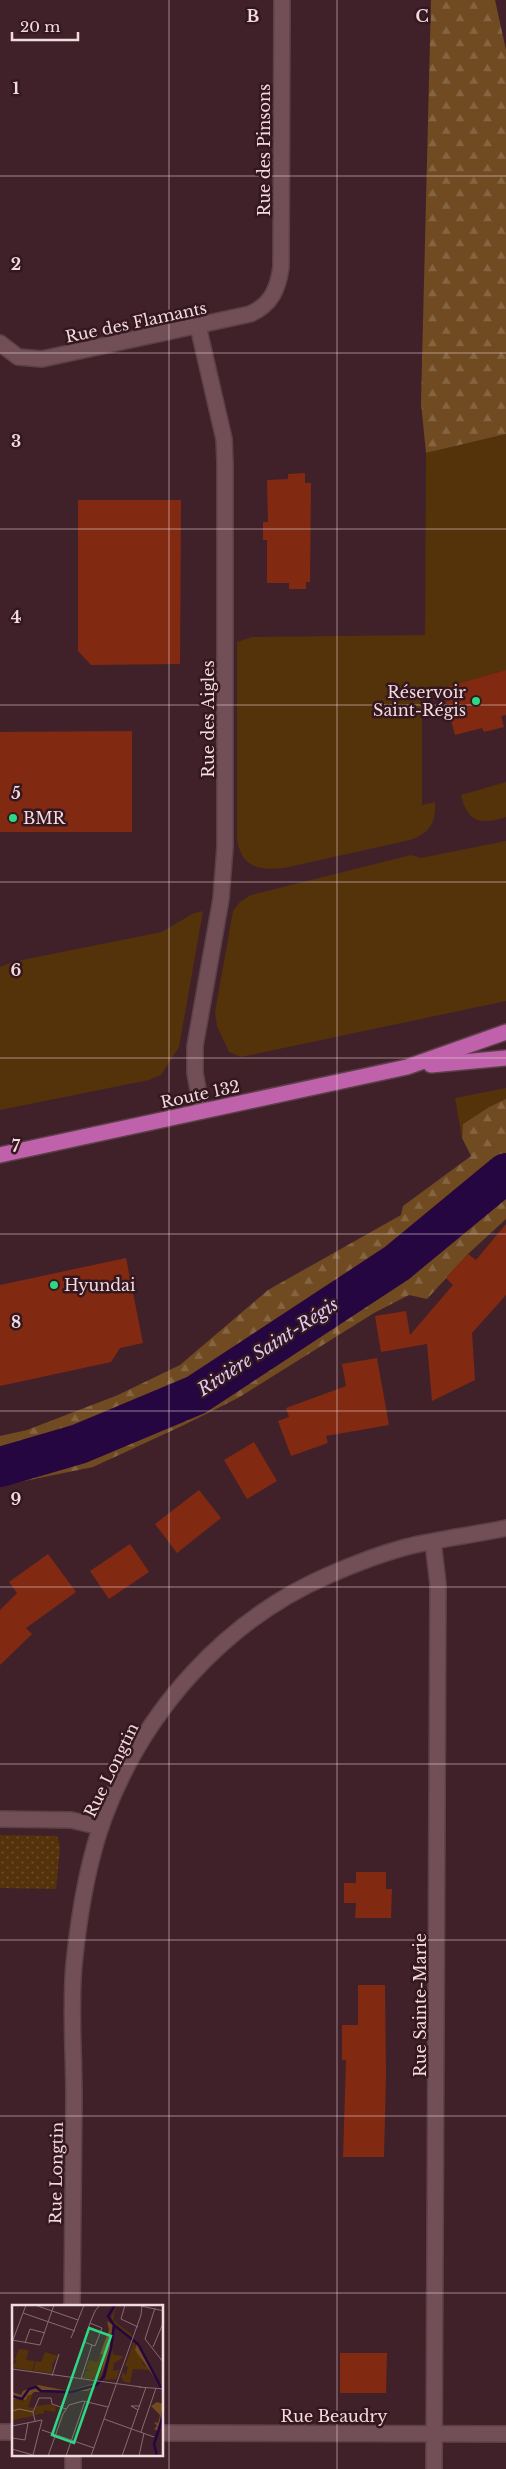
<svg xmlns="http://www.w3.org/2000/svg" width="506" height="2469" font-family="'Libre Baskerville',serif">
<defs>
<pattern id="forest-firs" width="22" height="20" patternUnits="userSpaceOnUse" patternTransform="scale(1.25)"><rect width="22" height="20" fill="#704a21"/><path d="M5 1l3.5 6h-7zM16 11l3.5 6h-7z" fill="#856441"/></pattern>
<pattern id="park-dots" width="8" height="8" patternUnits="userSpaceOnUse" patternTransform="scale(1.25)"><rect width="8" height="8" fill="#54320a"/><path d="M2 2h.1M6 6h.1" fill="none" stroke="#6d4f2d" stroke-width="1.8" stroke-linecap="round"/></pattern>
</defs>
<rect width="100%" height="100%" fill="#402129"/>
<g fill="#54320a">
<path d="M506 434V670L422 694V805L435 802C436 823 430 833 410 840L284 868C259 871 241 867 237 839V642L252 637 425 635 426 453Z"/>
<path d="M506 782V817C480 825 468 823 461 795Z"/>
<polygon points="506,841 506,1001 241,1057 229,1052 217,1026 215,1012 233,911 240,902 251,895 411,855 421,858"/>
<polygon points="203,911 179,1047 161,1075 149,1080 0,1110 0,967 12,962 162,932 192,914"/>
<polygon points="506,1088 506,1099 489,1107 463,1124 462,1138 455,1098"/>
</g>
<g fill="url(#forest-firs)">
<polygon points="431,0 495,0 506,50 506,434 426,453 421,403"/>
<polygon points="506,1099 506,1219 468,1254 427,1299 409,1295 374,1313 238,1398 184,1425 93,1467 0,1486 0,1436 27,1430 118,1395 180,1365 268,1290 401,1215 403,1206 471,1156 462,1138 463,1124 489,1107"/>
</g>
<polygon fill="url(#park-dots)" points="0,1835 57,1836 60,1847 56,1889 0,1888"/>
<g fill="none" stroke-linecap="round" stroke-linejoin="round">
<polyline stroke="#260640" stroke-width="40" points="0,1467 79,1444 196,1395 397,1263 506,1173"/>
</g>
<g fill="#822912">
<polygon points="305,473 305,483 311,483 310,582 306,582 306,589 289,589 289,583 267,583 267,540 263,540 263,522 268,522 267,480 288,479 288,474"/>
<polygon points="78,500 181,500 180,664 91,665 78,651"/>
<polygon points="506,670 506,715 501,716 504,727 484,732 482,728 455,735 442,688"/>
<polygon points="132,731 132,832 0,832 0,732"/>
<polygon points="506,1224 506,1295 472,1333 475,1380 432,1401 427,1344 381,1352 375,1316 406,1311 410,1335 453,1285 446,1278 468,1254 476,1260"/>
<polygon points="126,1258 143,1343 120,1348 111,1362 0,1386 0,1285"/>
<polygon points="377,1358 389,1425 326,1436 328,1443 291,1456 278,1421 289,1417 286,1408 346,1386 342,1364"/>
<polygon points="254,1442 277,1481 247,1499 224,1460"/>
<polygon points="199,1490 221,1518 177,1553 155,1524"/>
<polygon points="130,1544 149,1572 109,1599 90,1571"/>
<polygon points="48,1554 76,1592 26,1628 32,1634 0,1665 0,1610 17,1593 9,1582"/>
<polygon points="356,1872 386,1872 386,1889 392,1889 391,1918 355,1918 356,1903 344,1903 344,1883 356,1883"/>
<polygon points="358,1985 385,1985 386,2076 384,2157 343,2157 346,2060 342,2060 342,2025 358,2025"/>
<polygon points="340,2353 387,2353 386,2393 340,2393"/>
</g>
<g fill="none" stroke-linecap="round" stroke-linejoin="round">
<g stroke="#5b4047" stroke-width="18">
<g id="minor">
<polyline points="198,326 224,439 225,462 225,847 221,899 195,1046 195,1073 202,1111"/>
<path d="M0 343 18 357 42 359 250 314C271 305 278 289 281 267L282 0"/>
<polyline points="433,1542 438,1584 434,2469"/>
<polyline points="0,1819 71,1820 101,1827"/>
<path d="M72 2306C72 2237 73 2167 74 2097 74 2053 70 2008 74 1964 79 1915 87 1862 105 1815 145 1710 225 1620 329 1575 354 1564 380 1554 406 1547 438 1539 473 1535 506 1528"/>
<polyline points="0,2432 14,2432"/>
<polyline points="162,2433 506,2434"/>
<polyline points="73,2469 73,2455"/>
</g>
</g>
<g stroke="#5b4047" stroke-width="18">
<g id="trunk">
<polyline points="431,1065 506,1058"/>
<polyline points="0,1155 407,1067 506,1032"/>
</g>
</g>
<use href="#minor" stroke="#724f56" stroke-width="15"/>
<use href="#trunk" stroke="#c062ab" stroke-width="15"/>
</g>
<path fill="none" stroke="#f1dbdf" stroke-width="1" stroke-opacity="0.55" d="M169 0V2469M337 0V2469M0 176H506M0 353H506M0 529H506M0 705H506M0 882H506M0 1058H506M0 1234H506M0 1411H506M0 1587H506M0 1764H506M0 1940H506M0 2116H506M0 2293H506"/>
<g fill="#2cd884" stroke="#35171f" stroke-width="2">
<circle cx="476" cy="701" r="5"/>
<circle cx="13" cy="818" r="5"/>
<circle cx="54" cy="1285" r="5"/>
</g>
<g text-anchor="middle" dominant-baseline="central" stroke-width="5" stroke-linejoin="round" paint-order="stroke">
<g font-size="16" fill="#f1dbdf" stroke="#35171f">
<text transform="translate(264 150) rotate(-90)">Rue des Pinsons</text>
<text transform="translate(136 322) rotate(-12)">Rue des Flamants</text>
<text transform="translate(208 719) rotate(-90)">Rue des Aigles</text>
<text transform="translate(200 1094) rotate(-12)">Route 132</text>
<text transform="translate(111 1770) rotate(-64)">Rue Longtin</text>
<text transform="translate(420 2005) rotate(-90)">Rue Sainte-Marie</text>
<text transform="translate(56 2173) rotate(-89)">Rue Longtin</text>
<text x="334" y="2416">Rue Beaudry</text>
</g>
<g font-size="16" fill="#f1dbdf" stroke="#35171f" text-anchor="start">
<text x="466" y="692" text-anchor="end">Réservoir<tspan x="466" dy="18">Saint-Régis</tspan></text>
<text x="23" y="818">BMR</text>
<text x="64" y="1285">Hyundai</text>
</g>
<g font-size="18" font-style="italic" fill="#dccaf5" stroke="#35171f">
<text transform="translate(268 1347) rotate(-33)">Rivière Saint-Régis</text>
</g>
</g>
<g transform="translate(12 2305)">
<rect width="151" height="151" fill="#402129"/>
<path d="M104 0 101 15 120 30 119 33 98 15ZM122 36 131 59 139 65 121 64 118 78 112 77 109 72 111 67 114 70 116 62 113 61ZM100 43 101 49 112 52 102 58 101 66 108 65 104 74 93 75ZM7 44 17 45 14 55 23 56 20 66 0 62 5 56 0 53 3 54ZM33 47 46 51 40 59V68L21 66 24 56 29 57ZM88 49 93 50 88 74 71 73 74 66H79L74 64 77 55 86 57Z" fill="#54320a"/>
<path d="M95 16 101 20 98 44 88 74 93 50 88 49 97 25ZM125 39 143 69 145 76 123 45ZM80 79H88L76 86 22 87 14 95 0 94V87L9 90 11 86 26 80 57 86ZM145 97 151 99 146 126 142 124 145 121 142 117 146 118 148 110 139 101Z" fill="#704a21"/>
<path d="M16 90 20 91 16 102 22 103 21 111 0 115V94L14 95ZM39 99 51 106 44 103 43 107 32 105V108L22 110 24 101Z" fill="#54320a"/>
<path fill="none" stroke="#260640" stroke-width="2.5" d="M102 20 126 39 150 84M0 91 10 94 17 84 24 82 29 86 59 87 85 80 92 71 99 43 102 20 96 11 103 0M145 151 142 139 152 108"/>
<path fill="none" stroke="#876b72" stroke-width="1" d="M23 0 66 15M113 0 109 14 126 22M129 1 152 6M143 3 133 34 152 58M11 8 63 26M78 18 90 23 83 41 72 37 78 18 83 6 88 0M59 33 72 0M0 35 28 40 42 0M1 35 14 0M13 38 18 24 33 28M141 42 152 16M0 64 129 82M40 71 47 49M69 74 80 40M105 77 129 10 130 0M127 82 152 84M126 105 119 101H128M0 106 7 104 21 107M92 114 142 132M23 116 21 107 27 93H39L40 99 54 104M0 121 30 115M30 125 82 143M129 127 144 83M0 133 13 135 16 118M0 144 21 150 30 115M36 151 51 109 57 100 71 96 96 102M54 151 73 96M79 151 105 77M110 151 134 82M127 151 132 128"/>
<path fill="#2cd884" fill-opacity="0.15" stroke="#2cd884" stroke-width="2.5" d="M77 23 99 31 62 138 40 130Z"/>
<rect width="151" height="151" fill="none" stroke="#f1dbdf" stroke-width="2.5"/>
</g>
<g font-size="16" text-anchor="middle" font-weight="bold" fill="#f1dbdf" stroke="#35171f" stroke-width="5" stroke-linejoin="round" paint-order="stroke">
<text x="253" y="22">B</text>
<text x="422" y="22">C</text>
<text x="16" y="94">1</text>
<text x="16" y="270">2</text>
<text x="16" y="447">3</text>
<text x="16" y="623">4</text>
<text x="16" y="799">5</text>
<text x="16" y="976">6</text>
<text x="16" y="1152">7</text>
<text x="16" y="1328">8</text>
<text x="16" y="1505">9</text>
</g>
<path d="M12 32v8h66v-8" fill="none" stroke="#f1dbdf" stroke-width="2.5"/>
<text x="20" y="32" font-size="15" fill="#f1dbdf" stroke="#35171f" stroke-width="4" paint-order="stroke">20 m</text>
</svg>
